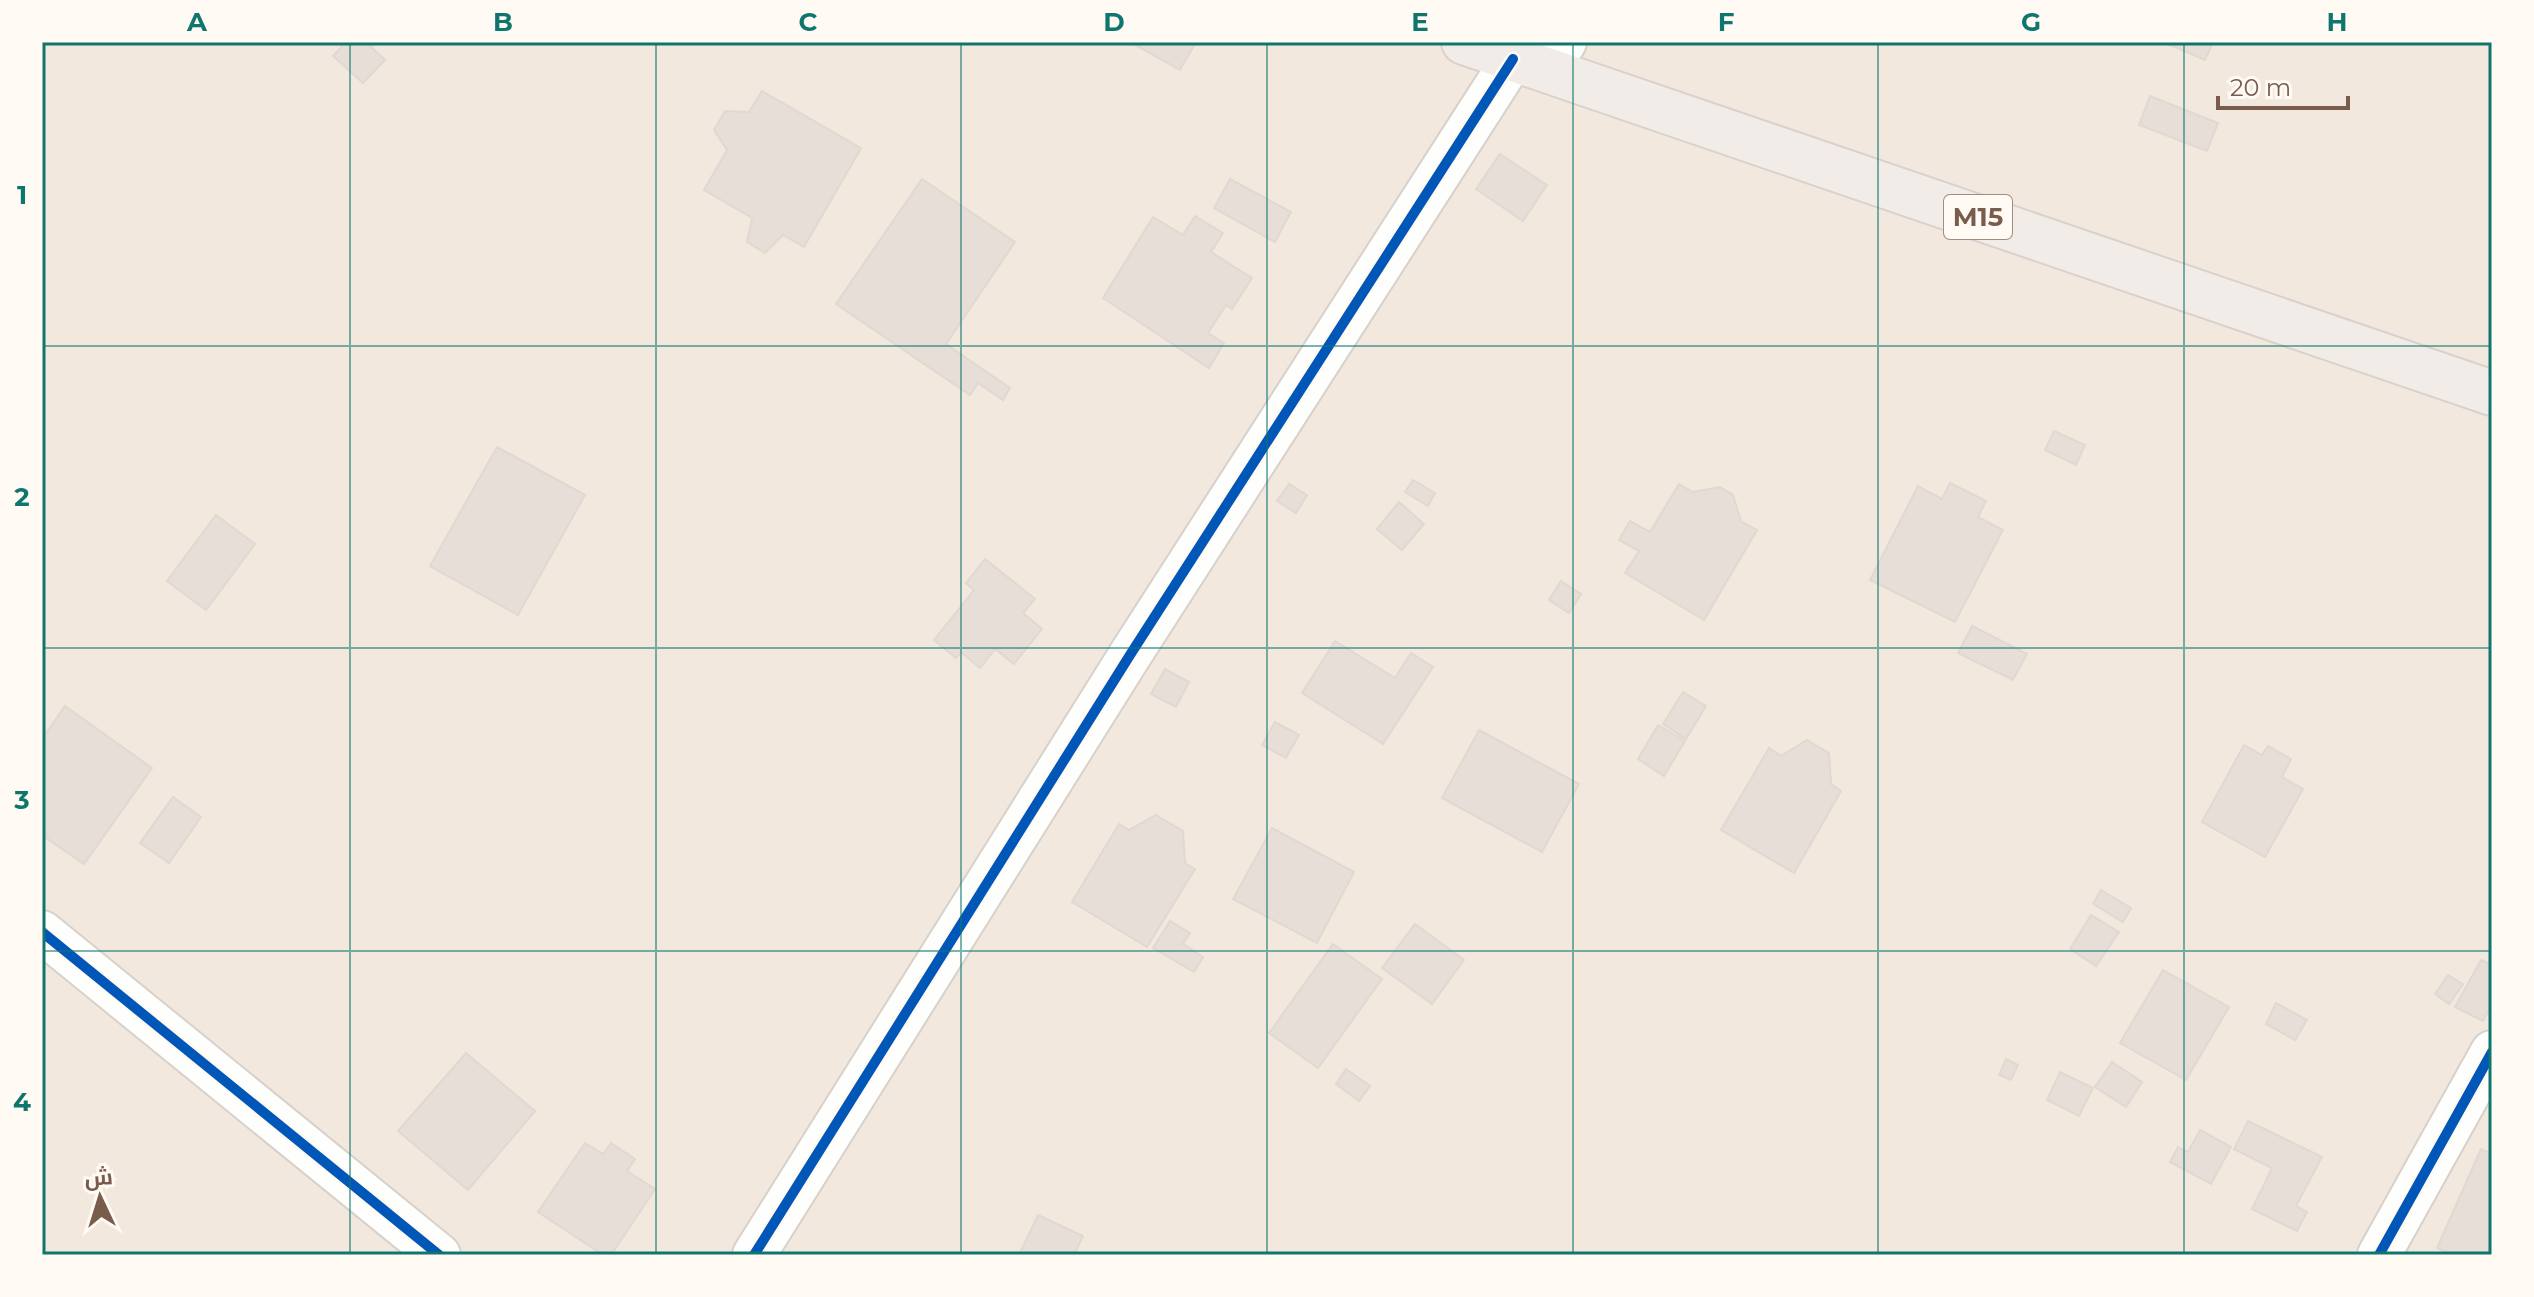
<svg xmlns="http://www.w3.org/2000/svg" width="2534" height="1297" font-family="Montserrat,Cairo,sans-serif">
<rect width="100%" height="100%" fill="#f9f5f0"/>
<rect fill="#f2e8de" x="42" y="42" width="2450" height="1213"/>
<g fill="#e6ded7" stroke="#e2d8d2" stroke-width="2">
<polygon points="346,42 366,42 385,60 363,83 333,56"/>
<polygon points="1130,42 1196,42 1180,70"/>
<polygon points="2163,42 2213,42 2205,60"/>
<polygon points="762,91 861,148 804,247 783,235 765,253 747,242 752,218 704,190 727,150 714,130 725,111 749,112"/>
<polygon points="2150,96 2218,123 2207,151 2139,125"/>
<polygon points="1500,154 1547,185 1523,221 1476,189"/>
<polygon points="922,179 1015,242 946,344 1010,388 1003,400 978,383 970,395 836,304"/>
<polygon points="1230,179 1291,212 1275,242 1214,208"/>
<polygon points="1195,216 1223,233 1211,252 1252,278 1232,309 1226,305 1208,333 1224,343 1209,368 1103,298 1153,217 1183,235"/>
<polygon points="2054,431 2085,445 2076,465 2045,450"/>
<polygon points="497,447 585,495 518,615 430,566"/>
<polygon points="1413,480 1435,493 1428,506 1405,492"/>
<polygon points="1950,483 1986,501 1978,517 2003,530 1955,622 1870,580 1918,486 1942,499"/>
<polygon points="1289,484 1307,495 1296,513 1277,501"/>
<polygon points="1679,484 1693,492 1720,487 1733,495 1741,521 1757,530 1704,620 1625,573 1639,551 1619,540 1630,521 1650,532"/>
<polygon points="1399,502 1424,524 1402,550 1377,529"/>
<polygon points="216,515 255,544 206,610 167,581"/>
<polygon points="985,559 1035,599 1023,613 1042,629 1014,664 995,649 980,668 961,652 956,658 934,640 974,590 966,583"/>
<polygon points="1561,581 1581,594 1569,613 1549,600"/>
<polygon points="1972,626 2027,654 2013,680 1958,653"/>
<polygon points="1335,641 1395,678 1411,653 1433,667 1383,744 1302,693"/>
<polygon points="1165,669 1189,682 1176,707 1151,694"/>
<polygon points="1683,692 1706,706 1686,739 1663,724"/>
<polygon points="65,706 152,768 84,864 42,835 42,739"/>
<polygon points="1275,722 1299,735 1286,758 1262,745"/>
<polygon points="1658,725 1685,741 1664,776 1638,759"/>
<polygon points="1479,730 1579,784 1542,852 1442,798"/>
<polygon points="1807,740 1829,753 1831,784 1841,791 1794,873 1721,830 1769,748 1781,756"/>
<polygon points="2244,745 2262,755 2268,746 2291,759 2282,777 2303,789 2265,857 2202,822"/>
<polygon points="173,797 201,817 169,863 140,843"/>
<polygon points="1156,815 1183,831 1185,863 1195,869 1147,947 1072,902 1119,824 1129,830"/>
<polygon points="1272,828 1354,872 1317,943 1233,899"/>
<polygon points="2101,890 2131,908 2123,922 2093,904"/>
<polygon points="2091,915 2119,932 2096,966 2070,949"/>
<polygon points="1170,921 1190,933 1183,944 1203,957 1194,972 1153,948"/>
<polygon points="1415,924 1464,960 1432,1004 1382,968"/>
<polygon points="1333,944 1382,979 1318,1068 1269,1033"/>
<polygon points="2481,960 2492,965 2492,1004 2483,1021 2455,1007"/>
<polygon points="2163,970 2229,1007 2186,1080 2120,1043"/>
<polygon points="2448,975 2463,984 2449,1004 2435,994"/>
<polygon points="2276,1003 2307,1020 2295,1040 2266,1024"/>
<polygon points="466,1053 535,1111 468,1190 398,1131"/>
<polygon points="2006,1059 2018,1065 2011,1080 1999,1075"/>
<polygon points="2112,1062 2142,1082 2126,1107 2095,1087"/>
<polygon points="1346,1069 1370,1086 1359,1101 1336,1084"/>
<polygon points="2060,1072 2093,1088 2079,1116 2047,1100"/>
<polygon points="2248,1121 2322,1157 2296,1206 2307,1212 2297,1231 2252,1209 2272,1168 2234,1149"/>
<polygon points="2200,1130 2231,1147 2211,1184 2170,1162 2178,1147 2188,1152"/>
<polygon points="585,1143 603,1154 611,1143 635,1159 627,1171 655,1189 611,1255 603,1255 538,1212"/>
<polygon points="2481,1149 2492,1154 2492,1255 2453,1255 2437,1248"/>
<polygon points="1038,1215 1083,1236 1074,1255 1019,1255"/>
</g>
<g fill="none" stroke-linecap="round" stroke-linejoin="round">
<g stroke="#d7d1cb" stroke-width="46">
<g id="minor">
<polyline points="1546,70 1565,42"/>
<polyline points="42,932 439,1255"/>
<polyline points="754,1255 1130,655 1513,59"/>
<polyline points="2379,1255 2492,1052"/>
</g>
</g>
<g stroke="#dad1cc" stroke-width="48">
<polyline id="trunk" points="1464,42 2492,393"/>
</g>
<use href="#minor" stroke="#fefefd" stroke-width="42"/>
<use href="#trunk" stroke="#f2ece8" stroke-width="44"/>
<g stroke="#fffaf3" stroke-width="15">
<g id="cycleway">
<polyline points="42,932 439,1255"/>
<polyline points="754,1255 1130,655 1513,59"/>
<polyline points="2379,1255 2492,1052"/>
</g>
</g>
<use href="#cycleway" stroke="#0057b8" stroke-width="10"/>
</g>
<path fill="none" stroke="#0f766e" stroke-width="2" stroke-opacity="0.55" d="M350 42V1255M656 42V1255M961 42V1255M1267 42V1255M1573 42V1255M1878 42V1255M2184 42V1255M42 346H2492M42 648H2492M42 951H2492"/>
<g text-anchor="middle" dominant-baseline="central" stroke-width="8" stroke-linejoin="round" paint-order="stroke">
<rect fill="#fffaf3" stroke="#a28b7f" stroke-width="2" x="1944" y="195" width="68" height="44" rx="6"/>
<g font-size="26" font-weight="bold" fill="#7a5c4d">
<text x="1978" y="217">M15</text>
</g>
</g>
<rect width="2534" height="1297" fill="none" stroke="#fffaf3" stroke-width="88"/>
<g transform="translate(100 1197) rotate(356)" stroke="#fffaf3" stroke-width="6" paint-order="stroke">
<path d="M0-6L14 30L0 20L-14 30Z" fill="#7a5c4d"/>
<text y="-12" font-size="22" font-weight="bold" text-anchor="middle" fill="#7a5c4d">ش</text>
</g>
<path d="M2218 96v12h130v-12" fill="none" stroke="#7a5c4d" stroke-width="4"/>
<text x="2230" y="96" font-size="24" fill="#7a5c4d" stroke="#fffaf3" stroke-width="6" paint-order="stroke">20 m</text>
<rect x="44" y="44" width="2446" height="1209" fill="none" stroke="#0f766e" stroke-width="3"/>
<g font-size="26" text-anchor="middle" font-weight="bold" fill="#0f766e">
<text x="197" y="31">A</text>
<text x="503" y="31">B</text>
<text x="808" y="31">C</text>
<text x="1114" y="31">D</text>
<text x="1420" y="31">E</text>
<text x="1726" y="31">F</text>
<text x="2031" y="31">G</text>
<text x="2337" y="31">H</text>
<text x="22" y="204">1</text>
<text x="22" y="506">2</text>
<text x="22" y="809">3</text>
<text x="22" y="1111">4</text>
</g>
</svg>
